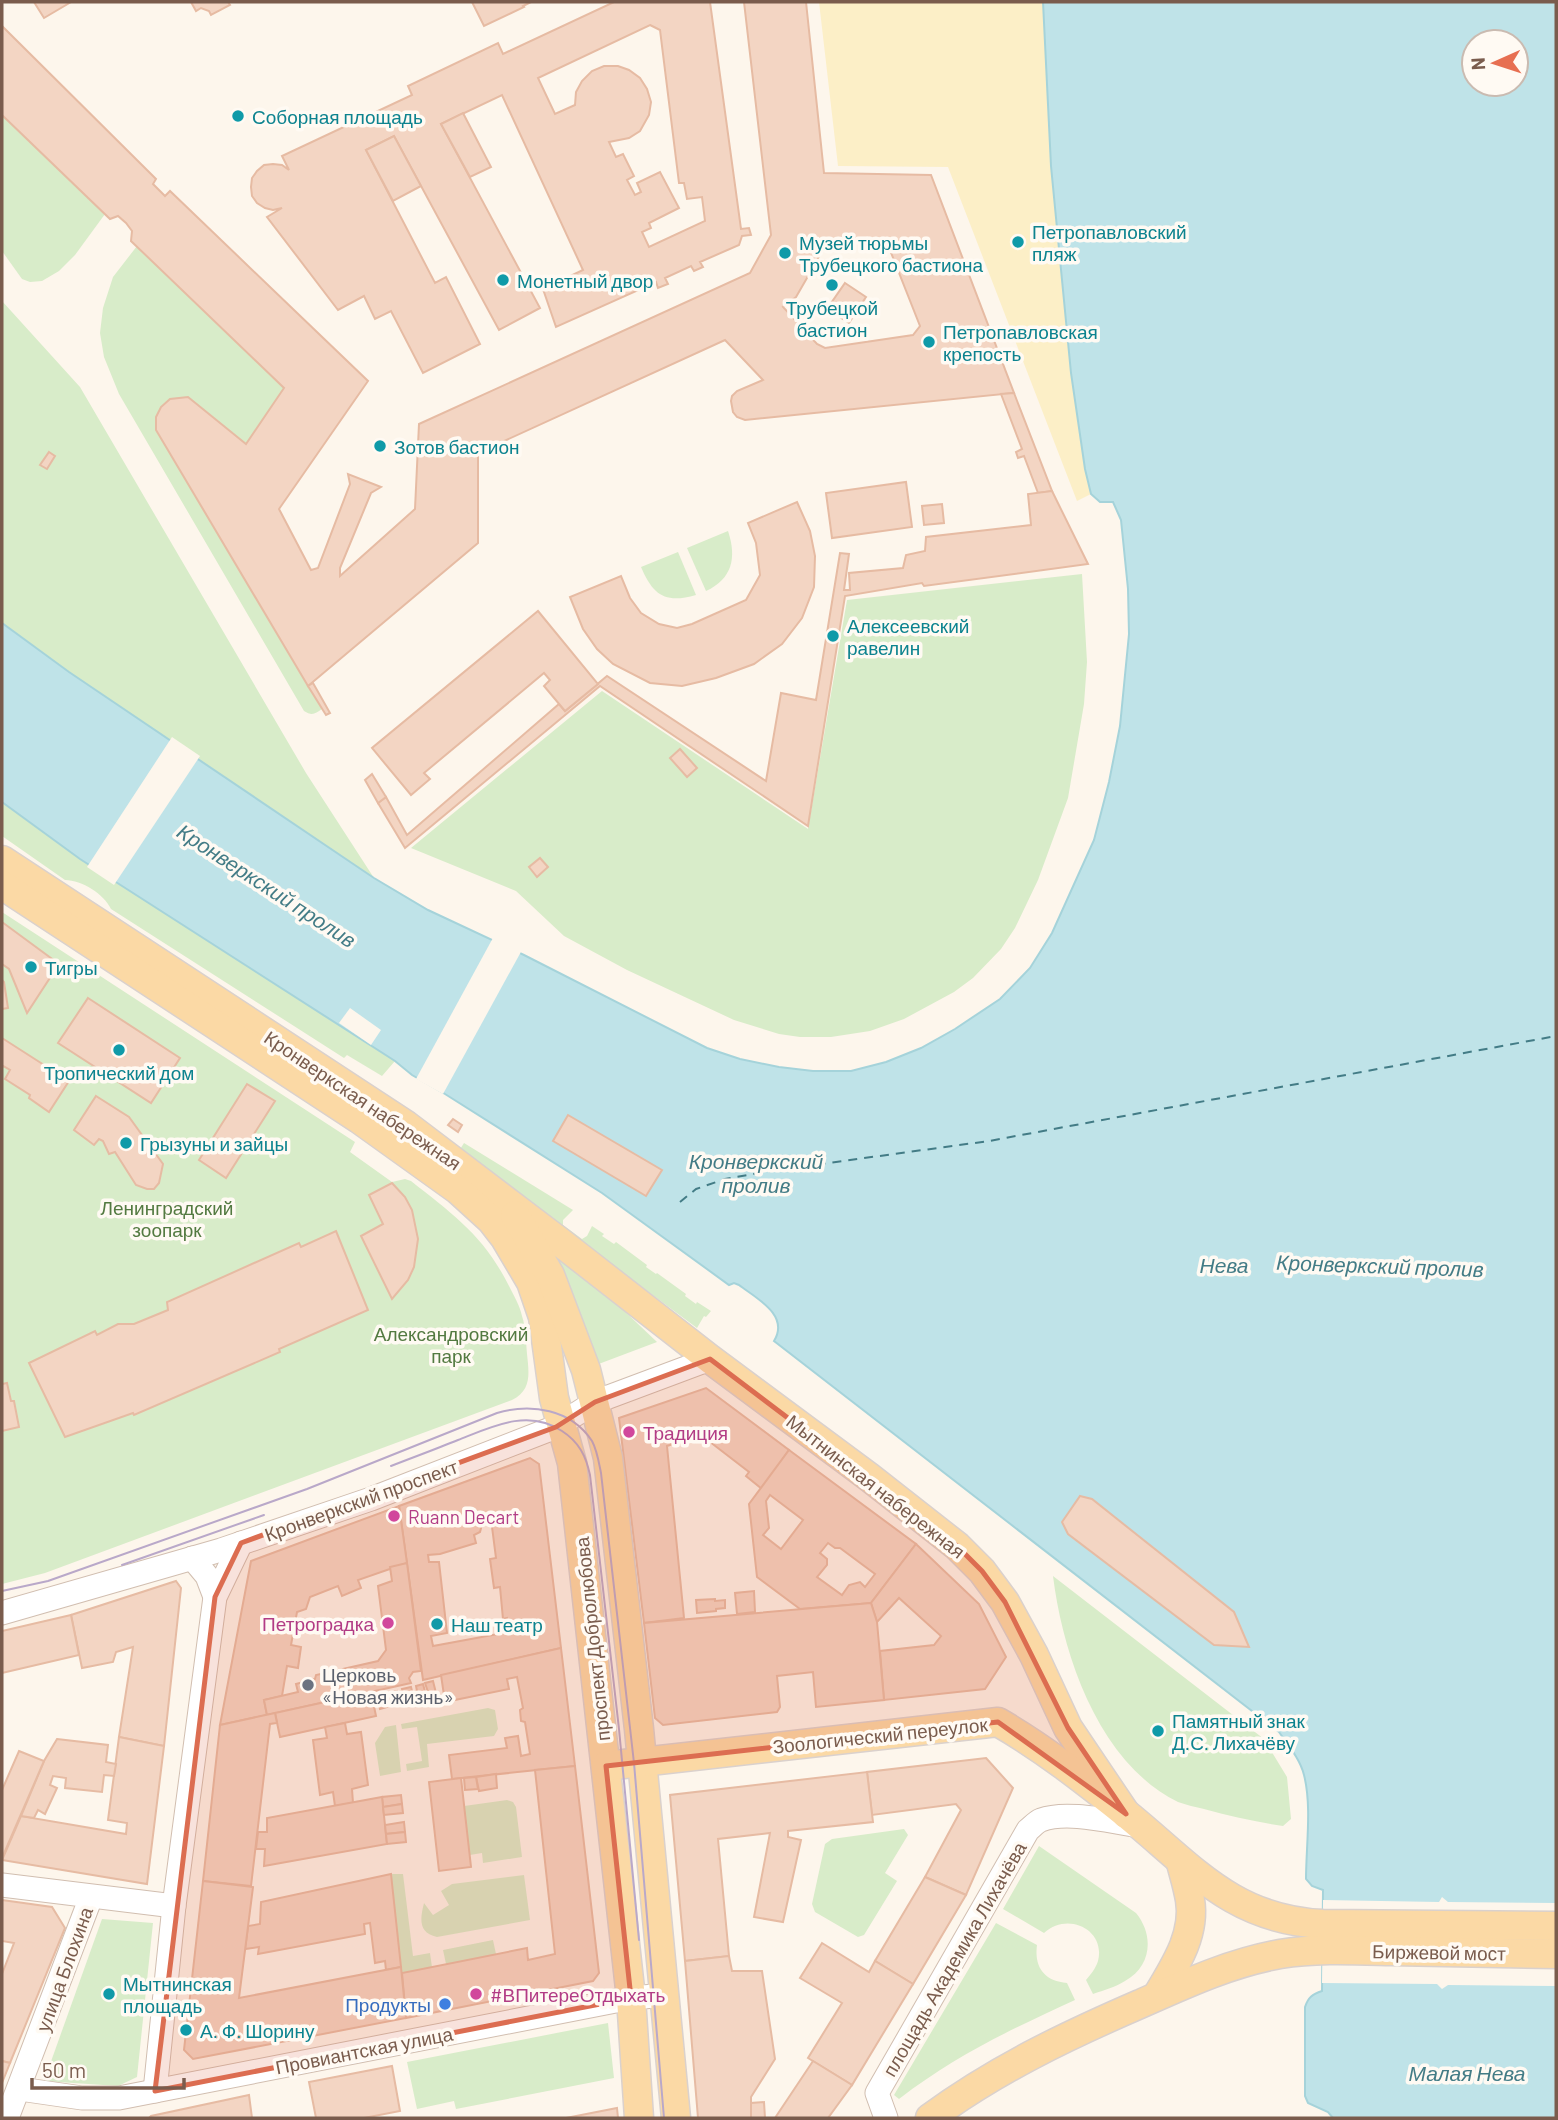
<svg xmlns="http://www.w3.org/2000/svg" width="1558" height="2120" font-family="Barlow,sans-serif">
<rect width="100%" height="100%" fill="#fdf6ec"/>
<g fill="#d8ecc9">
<polygon points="2,115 105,214 75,255 59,271 42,281 30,282 22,279 2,251"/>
<path d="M137 246 284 388 246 444 188 397C164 397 156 408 156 430L322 709C315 714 312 716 304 711L119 394 104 357 100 333 103 308 113 277Z"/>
<polygon points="2,301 80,387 306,773 374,878 69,672 2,623"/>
<path d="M728 531C737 558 732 579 706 591L687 548Z"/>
<path d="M678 552 696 595C665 604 653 595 641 567Z"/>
<polygon points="1082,574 1087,662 1084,704 1068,798 1038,880 1015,928 1001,949 973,978 954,992 904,1019 870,1031 831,1037 800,1037 779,1034 734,1020 627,970 564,936 516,891 411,848 602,691 808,829 847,600"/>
<path d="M2 802 80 859 395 1061 382 1076 347 1055 344 1058 111 909C104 894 82 880 65 880L2 836Z"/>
<path d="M2 912 355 1142 350 1152 392 1182 405 1179 411 1181C454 1215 484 1236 509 1286 514 1296 520 1306 522 1316 526 1328 526 1341 527 1354 529 1373 532 1390 512 1400L45 1573 2 1584Z"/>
<polygon points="464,1143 573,1210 563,1220 563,1225 582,1239 587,1236 592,1226 604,1234 602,1236 614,1244 616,1242 647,1265 646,1267 656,1274 657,1273 686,1294 685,1296 696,1304 697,1302 711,1311 706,1317 704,1316 697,1328 459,1151"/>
<polygon points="559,1249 657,1342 596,1365 555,1252"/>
<path d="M1053 1576 1264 1739 1287 1777 1291 1819 1283 1826C1256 1822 1230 1816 1204 1809 1196 1807 1186 1805 1178 1802 1100 1764 1063 1657 1053 1576Z"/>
<polygon points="488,1708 495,1710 498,1729 494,1736 427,1744 429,1767 407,1771 406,1764 422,1761 417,1727 402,1729 401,1724"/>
<polygon points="396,1725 401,1772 380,1776 375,1743 385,1727"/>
<polygon points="507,1800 513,1802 516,1807 522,1857 483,1863 482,1853 470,1855 464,1806"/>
<polygon points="904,1829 908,1835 885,1873 897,1881 864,1935 858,1937 815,1912 812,1904 825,1844 832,1839"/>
<path d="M1039 1846 1136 1913C1154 1935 1152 1966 1125 1981 1116 1987 1104 1990 1093 1994L1086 1980C1091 1974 1096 1968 1098 1961 1106 1930 1068 1911 1044 1933L1003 1909Z"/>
<polygon points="391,1874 403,1874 413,1956 430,1953 432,1967 402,1973"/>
<path d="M524 1875 530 1920 437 1937C418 1933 420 1919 424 1903L433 1915 449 1905 441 1891 452 1884Z"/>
<polygon points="102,1919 153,1923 137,2077 118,2086 44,2081"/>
<path d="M996 1923 1037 1945C1034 1967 1044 1981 1067 1983L1075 2000C1010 2030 956 2055 899 2099L894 2095Z"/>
<polygon points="493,1940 496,1954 446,1964 443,1950"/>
<polygon points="608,2023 614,2078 456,2109 454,2101 417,2109 407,2062"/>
</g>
<polygon fill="#fcefc7" points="819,2 1043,2 1051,166 1071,373 1085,469 1091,494 1077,501 948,167 838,166"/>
<path fill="#bfe3e8" stroke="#a5d3da" stroke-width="2" fill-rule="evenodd" d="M1043 2H1556V2118H1333L1328 2112 1308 2103 1305 2096V2007C1308 1998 1312 1994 1322 1991L1323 1890 1312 1886 1306 1879C1306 1847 1312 1806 1304 1775 1300 1759 1288 1745 1279 1732L774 1341C790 1315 756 1298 739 1285L734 1283 729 1285 602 1193 445 1094 412 1075 395 1061 80 859 2 802V623L69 672 374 878 428 910 524 955 707 1048 740 1059 779 1067 813 1071H851L886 1062 921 1048 955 1029 1000 999 1030 968 1052 933 1094 840 1109 782 1120 726 1129 634 1128 589 1121 520 1113 502H1100L1091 494 1085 469 1071 373 1051 166ZM1474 42H1516V84H1474Z"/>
<g fill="#fdf6ec">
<polygon points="172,737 200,756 114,885 87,867"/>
<polygon points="494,936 522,950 443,1094 416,1079"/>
<polygon points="350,1008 381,1030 371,1045 339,1023"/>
<polygon points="1442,1897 1448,1902 1556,1903 1556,1986 1448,1985 1442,1989 1437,1984 1322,1983 1323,1900 1439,1902"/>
</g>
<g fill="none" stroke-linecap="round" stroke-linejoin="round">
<polyline stroke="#437c86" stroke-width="2" stroke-dasharray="9 7" stroke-linecap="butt" points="680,1202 696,1189 725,1179 777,1170 989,1141 1556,1036"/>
</g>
<g fill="#f3d5c3" stroke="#e6bba3" stroke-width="2" fill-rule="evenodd">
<polygon points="34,2 71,2 44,18"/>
<polygon points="191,2 228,2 230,5 211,15 209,11 201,8 196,11"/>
<polygon points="472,2 531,2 523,6 524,7 484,26"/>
<path d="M614 2H710L741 229 749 228 751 235 742 236 739 245 700 262 703 267 694 271 691 266 665 278 668 284 658 288 656 282 556 327 543 289 583 270 502 95 441 124 540 308 499 330 394 136 366 150 435 283 446 277 480 344 423 373 391 311 375 319 364 296 338 310 267 217 282 208 273 210 265 208 257 203 252 196 251 187 252 178 257 171 264 165 273 164 282 165 289 170 282 156 412 95 408 86 498 43 503 54ZM650 25 660 30 679 183H684L687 199 702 197 705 221 649 247 642 232 651 228 649 223 679 208 660 172 637 183 641 192 635 195 627 180 634 176 623 154 616 157 609 142 629 138 640 131 649 115 651 102 647 89 640 78 629 70 618 66H604L592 71 582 81 576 92 575 105 555 114 538 78Z"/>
<path d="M744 2H806L824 173 931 175 1014 393 745 420 737 417 733 412 731 401 732 396 737 391 763 380 725 340 478 453V543L308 686 156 430V417L161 407 170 399 188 397 246 444 284 388 131 241 132 231 126 223 118 216 110 219 2 115V26L156 179 153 184 165 196 170 191 368 381 279 509 311 570 318 568 350 484 348 474 381 487 371 493 340 568V576L415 509 419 424 750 273 771 235ZM883 240 888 245 920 326 913 335 825 348 817 344 783 307 796 297 818 259 822 241Z"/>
<polygon points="463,113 491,167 470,177 441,124"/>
<polygon points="394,136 421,186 393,201 366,150"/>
<polygon points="845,283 866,297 849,323 827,309"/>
<polygon points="1014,393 1052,491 1038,493 1024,456 1018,458 1016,452 1022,449 1001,394"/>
<polygon points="49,452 55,456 47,469 40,465"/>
<polygon points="906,482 912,527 832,538 826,493"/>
<polygon points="1052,491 1088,564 924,586 922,583 845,596 808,826 600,686 405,848 378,803 386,797 407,835 559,704 565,711 607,676 766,781 781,693 816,700 840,553 849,554 844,590 850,590 849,573 903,568 906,555 925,551 926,537 1031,525 1028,494"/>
<polygon points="797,502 810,531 815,556 814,587 802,618 782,644 754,664 716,678 682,686 650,683 613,664 597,649 583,629 570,597 621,576 630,598 641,613 659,624 677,628 692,624 746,600 760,575 756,543 748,523"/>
<polygon points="942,504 944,523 924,525 922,506"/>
<polygon points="538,611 598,684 565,711 544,686 550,680 544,673 424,773 430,779 411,795 372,748"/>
<polygon points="313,683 330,713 326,715 308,686"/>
<polygon points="680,749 697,768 687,777 670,758"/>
<polygon points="372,774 386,797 378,803 365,780"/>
<polygon points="540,858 548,867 537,877 529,867"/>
<polygon points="2,922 59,964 27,1013 9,969 2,964"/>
<polygon points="2,980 4,982 8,1008 2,1009"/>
<polygon points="88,998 180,1058 151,1103 58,1043"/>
<polygon points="2,1038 69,1081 49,1112 29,1098 30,1095 5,1079 10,1070 3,1066 2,1068"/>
<polygon points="247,1084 275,1101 226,1178 199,1160"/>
<polygon points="96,1096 129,1117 163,1164 159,1183 154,1189 147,1189 136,1185 115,1152 109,1154 103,1141 99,1139 94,1145 74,1130"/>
<polygon points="568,1115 662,1170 646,1196 553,1141"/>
<polygon points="453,1119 462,1125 458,1132 448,1125"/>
<polygon points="392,1183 405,1197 412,1210 418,1239 414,1267 408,1280 392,1299 361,1236 383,1224 369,1195"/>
<polygon points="336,1231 368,1310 279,1349 280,1352 134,1415 133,1413 65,1437 29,1363 95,1331 97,1335 118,1324 134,1324 168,1310 167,1302 299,1243 301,1247"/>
<polygon points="7,1383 11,1401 14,1401 19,1427 2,1431 2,1384"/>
<polygon points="706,1388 789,1450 762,1489 746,1476 749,1472 701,1435 667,1446 684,1618 644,1623 619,1418"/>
<path d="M789 1450 916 1544 871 1603 800 1609 757 1577 749 1504ZM770 1495 803 1520 781 1549 763 1535 769 1528 766 1501ZM828 1543 835 1548H840L875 1574 865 1587 860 1582 849 1585 842 1595 817 1577 827 1565V1559L820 1553Z"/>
<path d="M530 1458 539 1464 561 1648 423 1680 399 1506ZM491 1519 496 1558 490 1559 494 1588 500 1587 503 1619 507 1618 509 1632 433 1646 431 1636 447 1633 439 1562H429L428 1555 440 1554 476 1543 474 1535 480 1532 483 1521Z"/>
<polygon points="1080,1496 1092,1499 1234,1612 1249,1647 1214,1645 1068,1534 1062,1522"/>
<polygon points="399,1506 407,1563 358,1580 361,1588 342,1596 338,1586 310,1597 306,1609 297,1612 291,1645 301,1647 298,1668 287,1666 282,1696 264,1700 267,1715 220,1725 251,1561"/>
<polygon points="916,1544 979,1604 1006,1657 985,1689 884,1700 880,1651 934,1645 941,1636 899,1598 877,1622 871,1603"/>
<polygon points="407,1563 421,1671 413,1672 409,1678 411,1683 267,1715 264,1700 298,1692 296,1684 315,1679 316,1675 378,1661 386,1650 378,1586 392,1581 390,1567"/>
<polygon points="176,1581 181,1588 164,1746 119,1737 133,1647 116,1652 113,1662 82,1668 71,1615"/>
<polygon points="754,1591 755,1612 737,1614 735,1593"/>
<polygon points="715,1599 715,1601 725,1600 725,1608 716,1609 716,1611 697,1613 696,1600"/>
<polygon points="871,1603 877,1622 884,1700 816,1707 813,1672 777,1676 780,1707 777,1712 663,1725 655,1718 644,1623"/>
<polygon points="71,1615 79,1655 2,1673 2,1631"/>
<polygon points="561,1648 575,1766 452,1779 449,1755 507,1748 505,1738 518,1736 521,1756 530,1754 525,1722 521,1721 520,1710 523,1708 517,1677 507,1679 509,1689 445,1702 441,1675"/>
<polygon points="433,1681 436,1693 429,1695 425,1683"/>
<polygon points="423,1684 427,1699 419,1701 416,1686"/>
<polygon points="411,1687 414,1699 405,1701 402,1689"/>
<polygon points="397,1691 400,1703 393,1705 390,1693"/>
<polygon points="371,1692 376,1716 280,1737 275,1713"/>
<polygon points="384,1694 387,1707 380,1709 377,1696"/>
<polygon points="275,1713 277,1723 270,1724 251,1886 203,1881 220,1725"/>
<polygon points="345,1723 347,1734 361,1732 368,1785 352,1789 353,1803 335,1806 333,1792 320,1795 313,1740 327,1738 325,1727"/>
<polygon points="119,1737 164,1746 147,1884 2,1860 21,1816 126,1834 127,1823 108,1820"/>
<polygon points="57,1739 108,1745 106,1762 116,1764 114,1776 104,1775 102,1792 65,1788 66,1778 53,1776 50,1785 57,1788 45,1814 38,1810 34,1818 21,1816 44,1761"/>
<polygon points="19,1751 44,1761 2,1858 2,1790"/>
<polygon points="986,1758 1013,1788 966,1895 925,1877 961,1810 956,1804 872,1815 867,1772"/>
<polygon points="575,1766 599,1973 593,1981 406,2018 402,1973 527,1948 528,1960 555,1954 535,1770"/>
<polygon points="867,1772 873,1822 788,1831 788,1837 801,1840 783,1922 754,1917 770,1833 718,1839 729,1956 685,1961 670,1795"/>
<polygon points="496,1774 497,1788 479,1791 476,1777"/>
<polygon points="476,1777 478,1789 465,1790 464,1778"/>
<polygon points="461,1778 471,1867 439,1871 429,1782"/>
<polygon points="401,1795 402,1804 383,1807 382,1797"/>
<polygon points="382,1797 387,1844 264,1866 265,1849 256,1849 258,1832 267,1832 267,1818"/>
<polygon points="402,1804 403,1813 384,1815 383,1807"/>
<polygon points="404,1822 405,1832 386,1834 385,1825"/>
<polygon points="405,1832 406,1842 387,1844 386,1834"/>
<polygon points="391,1874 401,1967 386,1970 385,1961 375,1963 370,1923 364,1924 365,1934 258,1954 259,1947 245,1949 248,1926 260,1924 261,1902"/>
<polygon points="925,1877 966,1895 913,1984 875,1961"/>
<polygon points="203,1881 253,1887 239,1998 401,1967 406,2018 193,2059 184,2050"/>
<polygon points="2,1900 52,1907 65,1928 10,2063 2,2061 2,1974 14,1943 2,1941"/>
<polygon points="822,1943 869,1972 875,1961 913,1984 852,2085 808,2058 842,2003 800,1978"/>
<polygon points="729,1956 732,1971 762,1971 775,2059 751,2097 751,2118 698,2118 685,1961"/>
<polygon points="2,2061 10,2063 2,2083"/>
<polygon points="813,2061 852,2085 828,2118 775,2118"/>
<polygon points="392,2066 400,2111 364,2118 316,2118 309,2082"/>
<polygon points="249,2095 252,2118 149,2118 151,2116"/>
<polygon points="764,2102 765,2118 751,2118 751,2103"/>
<polygon points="617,2108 618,2118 566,2118"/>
</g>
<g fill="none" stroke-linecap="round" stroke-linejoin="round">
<g stroke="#d1beb0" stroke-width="25">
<g id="minor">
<polyline points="192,1558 207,1576 215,1597"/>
<polyline points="2,1613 221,1550 371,1499 556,1427 595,1402 710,1359"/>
<polyline points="2,1885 174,1906"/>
<polyline points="20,2089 82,2098 119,2098 631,1998 666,1995"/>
<polyline points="155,2091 174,1906 215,1597 241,1543"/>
<polyline points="7,2118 91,1897"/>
<path d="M886 2118 877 2093 1028 1830C1032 1827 1036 1822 1041 1820 1068 1810 1111 1822 1140 1826"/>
</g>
</g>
<g stroke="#dad1cd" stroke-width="31">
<g id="major">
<polyline points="2,860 406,1125 560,1242 710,1359 869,1477 957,1546 982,1571 1005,1602 1034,1655 1068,1728 1126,1814"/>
<polyline points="2,885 359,1119 458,1190 491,1220 505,1238 531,1282 543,1317 554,1398 572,1463 631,1998 639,2118"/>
<polyline points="515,1215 550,1275 586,1370 608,1458 639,1729 676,2118"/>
<path d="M606 1766 998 1722C1043 1748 1084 1780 1124 1812 1190 1865 1231 1920 1323 1924L1556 1926"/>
<path d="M1157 1996C1174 1967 1196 1935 1190 1900 1188 1887 1184 1875 1181 1863"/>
<path d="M930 2118C995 2070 1066 2036 1140 2004 1185 1984 1230 1963 1280 1954 1316 1948 1354 1950 1391 1951 1446 1952 1501 1953 1556 1954"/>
</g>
</g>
<use href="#minor" stroke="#fff" stroke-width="23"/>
<use href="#major" stroke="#fbd9a5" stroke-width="28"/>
<g stroke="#b9a8c9" stroke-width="2">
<path d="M391 1466C414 1457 436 1449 458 1440 491 1427 528 1408 562 1431 579 1442 586 1456 590 1475L619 1729 639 1940"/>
<polyline points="122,1565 264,1515"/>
<path d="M2 1591 48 1581 307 1489 497 1413C531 1403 571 1409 592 1441 597 1450 599 1463 601 1473L634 1763 664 2118"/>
</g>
</g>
<path fill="#dc6d51" fill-opacity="0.2" stroke="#dc6d51" stroke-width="5" stroke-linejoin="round" d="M710 1359 957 1546 982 1571 1005 1602 1068 1728 1126 1814 998 1722 606 1766 631 1998 155 2091 215 1597 241 1543 556 1427 595 1402Z"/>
<g fill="#0f9aa8" stroke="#fffaf3" stroke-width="2.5">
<circle cx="238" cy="116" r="7"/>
<circle cx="1018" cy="242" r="7"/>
<circle cx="785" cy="253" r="7"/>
<circle cx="503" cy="280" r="7"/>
<circle cx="832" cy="285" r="7"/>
<circle cx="929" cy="342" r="7"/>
<circle cx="380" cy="446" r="7"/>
<circle cx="833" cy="636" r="7"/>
<circle cx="31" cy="967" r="7"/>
<circle cx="119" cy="1050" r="7"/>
<circle cx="126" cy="1143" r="7"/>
<circle cx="437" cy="1624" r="7"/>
<circle cx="1158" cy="1731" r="7"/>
<circle cx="109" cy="1994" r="7"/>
<circle cx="186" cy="2030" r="7"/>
</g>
<g fill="#d1479c" stroke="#fffaf3" stroke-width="2.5">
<circle cx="629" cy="1432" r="7"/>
<circle cx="394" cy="1516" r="7"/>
<circle cx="388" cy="1623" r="7"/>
<circle cx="476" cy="1994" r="7"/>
</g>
<circle fill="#6b7280" stroke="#fffaf3" stroke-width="2.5" cx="308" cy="1685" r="7"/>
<circle fill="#3f7fe0" stroke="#fffaf3" stroke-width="2.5" cx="445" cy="2004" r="7"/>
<g text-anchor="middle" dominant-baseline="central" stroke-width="7" stroke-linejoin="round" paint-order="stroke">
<g font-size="19" fill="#0d838f" stroke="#fffaf3" text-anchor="start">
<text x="252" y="116">Соборная площадь</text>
<text x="1032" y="231">Петропавловский<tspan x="1032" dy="22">пляж</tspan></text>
<text x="799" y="242">Музей тюрьмы<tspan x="799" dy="22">Трубецкого бастиона</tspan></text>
<text x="517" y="280">Монетный двор</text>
<text x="832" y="307" text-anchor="middle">Трубецкой<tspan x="832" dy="22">бастион</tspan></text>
<text x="943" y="331">Петропавловская<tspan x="943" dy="22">крепость</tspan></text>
<text x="394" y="446">Зотов бастион</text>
<text x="847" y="625">Алексеевский<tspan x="847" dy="22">равелин</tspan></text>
<text x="45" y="967">Тигры</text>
<text x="119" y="1072" text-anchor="middle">Тропический дом</text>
<text x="140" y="1143">Грызуны и зайцы</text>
<text x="451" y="1624">Наш театр</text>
<text x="1172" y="1720">Памятный знак<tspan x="1172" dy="22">Д.С. Лихачёву</tspan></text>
<text x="123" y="1983">Мытнинская<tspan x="123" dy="22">площадь</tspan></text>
<text x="200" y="2030">А. Ф. Шорину</text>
</g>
<g font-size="19" fill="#7a5c4d" stroke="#fffaf3">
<text transform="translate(363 1100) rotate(34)">Кронверкская набережная</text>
<text transform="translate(876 1486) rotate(38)">Мытнинская набережная</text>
<text transform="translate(361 1500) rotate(-20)">Кронверкский проспект</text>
<text transform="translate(592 1639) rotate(-96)">проспект Добролюбова</text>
<text transform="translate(880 1735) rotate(-6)">Зоологический переулок</text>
<text transform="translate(1439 1952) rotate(1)">Биржевой мост</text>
<text transform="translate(954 1959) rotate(-60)">площадь Академика Лихачёва</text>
<text transform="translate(64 1969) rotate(-70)">улица Блохина</text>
<text transform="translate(364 2050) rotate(-11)">Провиантская улица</text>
</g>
<g font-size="19" fill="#537a41" stroke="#fffaf3">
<text x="167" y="1207">Ленинградский<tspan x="167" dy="22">зоопарк</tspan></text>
<text x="451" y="1333">Александровский<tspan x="451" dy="22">парк</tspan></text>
</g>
<g font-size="19" fill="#b23c85" stroke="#fffaf3" text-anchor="start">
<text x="643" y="1432">Традиция</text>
<text x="408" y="1516">Ruann Decart</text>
<text x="374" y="1623" text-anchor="end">Петроградка</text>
<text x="490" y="1994">#ВПитереОтдыхать</text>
</g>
<g font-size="19" fill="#5b616d" stroke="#fffaf3" text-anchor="start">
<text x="322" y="1674">Церковь<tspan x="322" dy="22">«Новая жизнь»</tspan></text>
</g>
<g font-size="19" fill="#366cbe" stroke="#fffaf3" text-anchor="end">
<text x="431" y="2004">Продукты</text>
</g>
<g font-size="21" font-style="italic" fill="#437c86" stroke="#fffaf3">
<text transform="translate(267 885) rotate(33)">Кронверкский пролив</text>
<text x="756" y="1160">Кронверкский<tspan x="756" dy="24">пролив</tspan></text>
<text x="1224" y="1264">Нева</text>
<text transform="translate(1380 1265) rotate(2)">Кронверкский пролив</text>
<text x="1467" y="2072">Малая Нева</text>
</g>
</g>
<rect width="1558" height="2120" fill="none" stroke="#7a5c4d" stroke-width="7"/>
<g transform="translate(1495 63) rotate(267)"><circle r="33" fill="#fffaf3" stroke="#cabbb1" stroke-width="2"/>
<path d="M0-5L12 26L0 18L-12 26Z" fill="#e76f51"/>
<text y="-10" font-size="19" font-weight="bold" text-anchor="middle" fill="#7a5c4d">N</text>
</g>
<path d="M32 2078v10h152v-10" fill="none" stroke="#7a5c4d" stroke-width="3.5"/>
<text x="42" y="2078" font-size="21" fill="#7a5c4d" stroke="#fffaf3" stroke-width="5" paint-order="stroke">50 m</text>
</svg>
